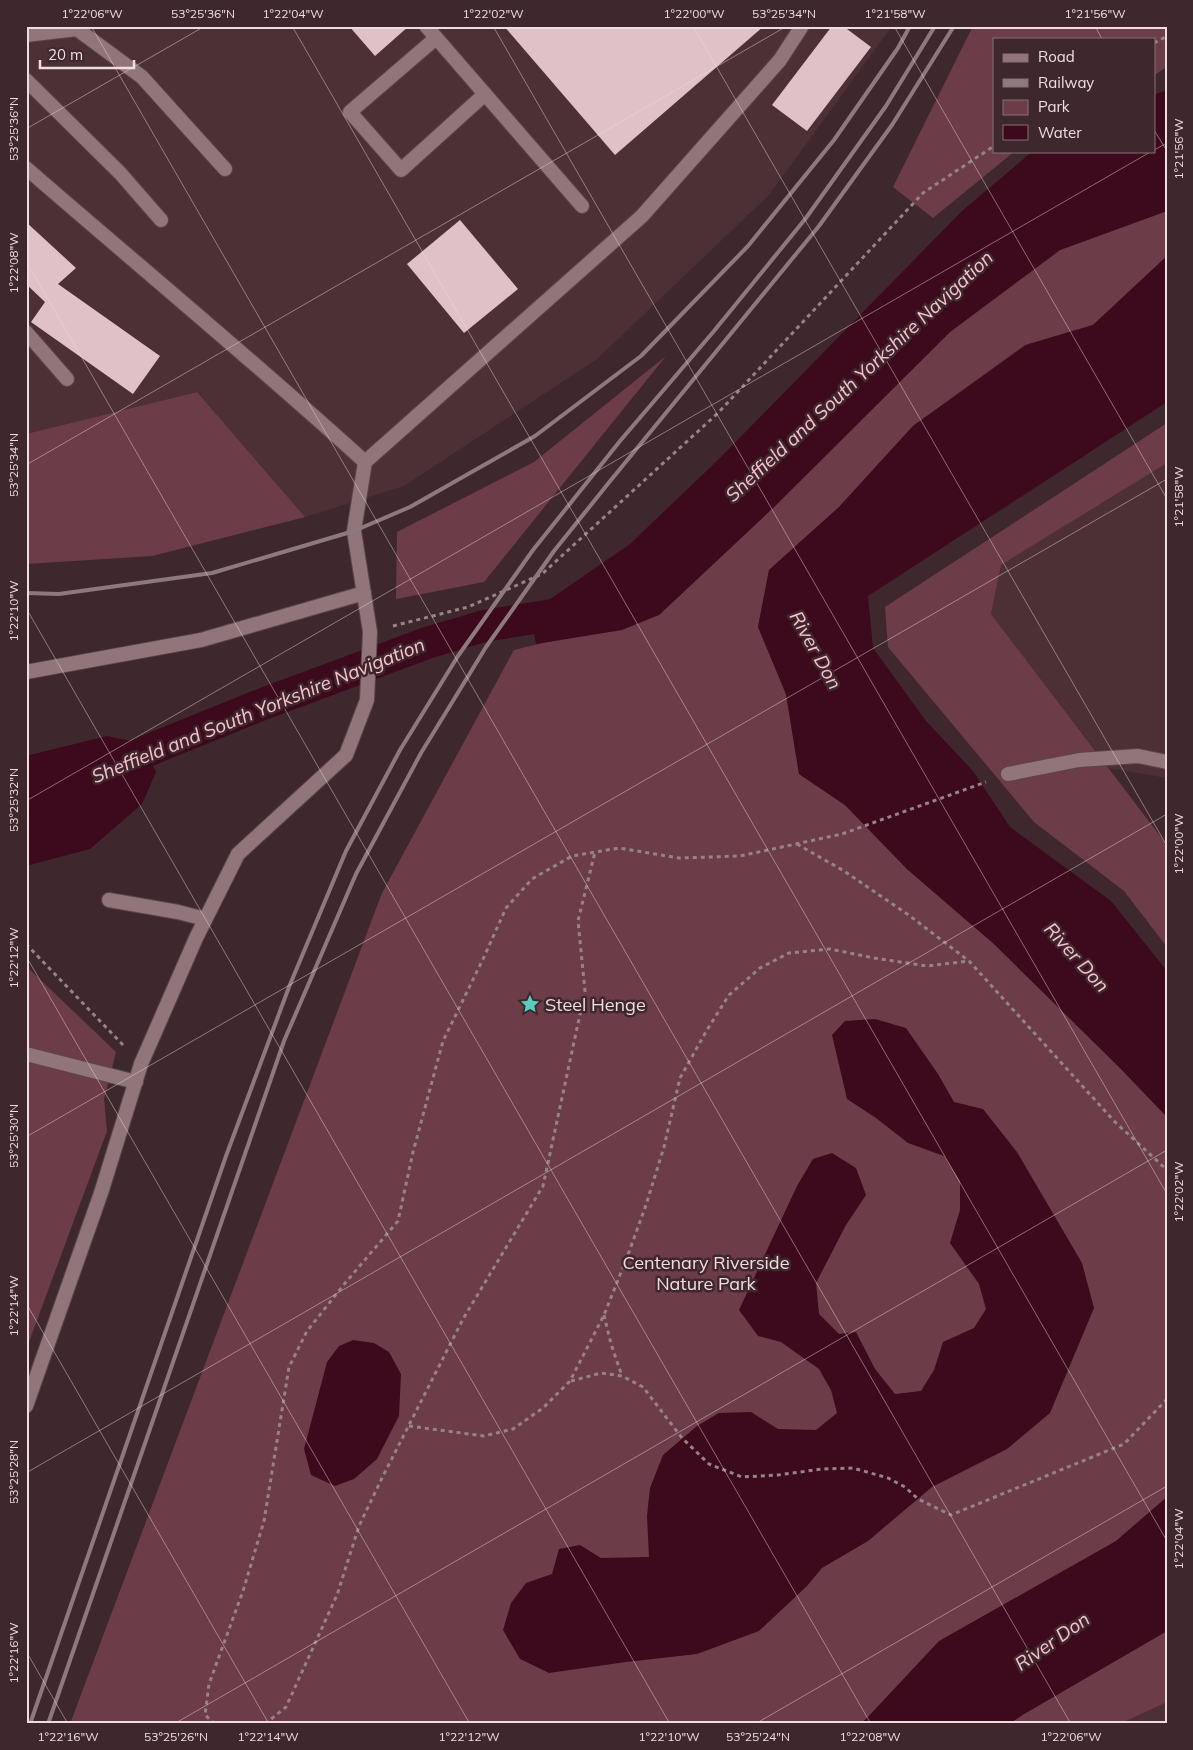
<svg xmlns="http://www.w3.org/2000/svg" width="1193" height="1750" font-family="Mulish,sans-serif">
<rect width="100%" height="100%" fill="#3f282d"/>
<g fill="#4d3036">
<polygon points="26,26 892,26 769,195 597,359 404,486 305,517 197,392 26,434"/>
<polygon points="1167,463 1167,778 1109,768 991,614 1001,565"/>
<polygon points="1167,1671 1167,1724 1100,1724"/>
</g>
<g fill="#6c3d49">
<polygon points="973,26 1167,26 1167,67 1154,75 1154,39 994,39 994,151 1015,151 933,218 893,187"/>
<polygon points="1167,211 1167,256 1093,325 1025,345 913,426 839,507 769,570 758,627 786,694 799,774 845,805 907,869 994,944 1120,1068 1167,1117 1167,1497 1116,1541 859,1724 70,1724 382,893 514,650 659,615 774,507 950,332 1060,250"/>
<polygon points="666,356 484,582 396,599 397,532 534,462"/>
<polygon points="197,392 305,517 152,556 26,564 26,434"/>
<polygon points="1167,423 1167,463 1001,565 991,614 1167,845 1167,947 1124,891 1034,822 888,647 885,607"/>
<polygon points="26,966 116,1052 104,1099 107,1131 26,1350"/>
<polygon points="1167,1631 1167,1702 1119,1724 1009,1724 1024,1714"/>
</g>
<g fill="#3d091c">
<polygon points="1167,90 1167,211 1060,250 950,332 774,507 659,615 622,630 536,644 530,613 630,544 720,458 962,211 1033,151 1154,151 1154,95"/>
<polygon points="1167,256 1167,402 868,596 873,648 926,721 973,771 1010,827 1111,901 1167,971 1167,1117 1120,1068 994,944 907,869 845,805 799,774 786,694 758,627 769,570 839,507 913,426 1026,345 1093,325"/>
<polygon points="107,736 141,743 156,772 142,804 90,849 26,866 26,756"/>
<polygon points="875,1019 906,1028 938,1074 954,1102 983,1109 1017,1152 1082,1263 1094,1308 1050,1413 1007,1449 932,1487 868,1541 822,1568 807,1586 759,1631 697,1654 626,1662 549,1673 520,1659 503,1630 511,1603 526,1583 552,1574 559,1549 580,1545 601,1558 649,1557 647,1516 650,1488 663,1455 697,1426 719,1413 751,1412 778,1429 816,1430 837,1413 831,1390 819,1369 781,1342 758,1336 739,1310 797,1186 813,1159 832,1153 856,1168 866,1195 846,1225 816,1283 819,1314 839,1334 856,1332 875,1369 895,1394 921,1391 934,1370 943,1342 974,1328 986,1309 979,1284 950,1243 960,1210 960,1181 944,1156 908,1143 876,1118 847,1099 832,1035 845,1021"/>
<polygon points="353,1340 374,1343 389,1352 401,1374 399,1416 377,1459 354,1479 335,1486 311,1475 304,1449 327,1362 339,1346"/>
<polygon points="1167,1497 1167,1631 1024,1714 1009,1724 859,1724 865,1720 939,1641 1116,1541"/>
</g>
<g fill="none" stroke-linecap="round" stroke-linejoin="round">
<polyline stroke="#3d091c" stroke-width="32" points="26,800 39,797 154,748 263,704 427,643 484,626 565,613 574,609"/>
</g>
<g fill="#e0c1c8">
<polygon points="349,26 409,26 375,56"/>
<polygon points="504,26 764,26 615,155"/>
<polygon points="832,26 843,26 871,47 807,131 772,105"/>
<polygon points="460,220 518,289 464,333 407,264"/>
<polygon points="26,222 76,268 58,284 160,356 133,394 31,322 45,302 26,284"/>
</g>
<g fill="none" stroke-linecap="round" stroke-linejoin="round">
<g stroke="#59464a" stroke-width="16">
<g id="service">
<polyline points="426,26 582,206"/>
<polyline points="77,29 142,77 225,169"/>
<polyline points="26,35 77,29 81,26"/>
<polyline points="436,38 350,112 401,170 485,94"/>
<polyline points="26,80 120,173 161,220"/>
<polyline points="26,332 67,379"/>
<polyline points="26,672 201,640 364,593"/>
<polyline points="1008,774 1079,760 1138,756 1167,762"/>
<polyline points="109,900 178,912 205,919"/>
<polyline points="26,1054 136,1082"/>
</g>
</g>
<g stroke="#59464a" stroke-width="16">
<g id="minor">
<path d="M26 168C139 266 254 361 365 462"/>
<polyline points="26,1406 101,1193 141,1064 196,938 238,854 346,755 367,700 370,632 354,531 365,462 642,216 780,60 802,26"/>
</g>
</g>
<g stroke="#978387" stroke-width="3" stroke-dasharray="4 4" stroke-linecap="butt">
<polyline points="1154,43 1167,36"/>
<polyline points="393,626 468,607 542,574 718,413 923,193 994,146"/>
<polyline points="797,844 844,871 910,916 969,961 1115,1122 1167,1170"/>
<polyline points="26,944 124,1046"/>
<polyline points="604,1315 611,1344 622,1376"/>
<polyline points="571,1381 601,1373 622,1376 643,1387 682,1438 709,1464 742,1477 778,1475 822,1469 853,1468 888,1478 905,1487 918,1499 951,1515 1124,1444 1167,1399"/>
<polyline points="409,1426 484,1436 513,1429 543,1408 570,1381 604,1315 626,1260 645,1208 664,1147 680,1078 707,1030 729,995 760,968 789,953 830,949 874,958 927,966 969,961"/>
<polyline points="215,1724 205,1715 209,1684 243,1591 264,1521 289,1367 307,1331 346,1282 398,1221 413,1152 443,1041 484,957 506,908 532,879 572,856 619,848 679,858 740,856 842,834 986,782"/>
<polyline points="265,1724 286,1707 337,1595 359,1526 382,1478 463,1319 543,1186 585,991 578,921 595,852"/>
</g>
<use href="#service" stroke="#91757b" stroke-width="14"/>
<use href="#minor" stroke="#91757b" stroke-width="14"/>
<g stroke="#8e7a7e" stroke-width="4">
<polyline points="26,593 59,594 212,573 354,531 410,507 535,436 641,356 748,246 834,140 898,48 910,26"/>
<polyline points="30,1724 226,1156 289,987 346,851 400,750 458,656 533,550 620,441 714,331 806,218 886,106 935,26"/>
<polyline points="48,1724 284,1041 356,874 421,753 486,647 554,551 611,480 819,226 892,125 954,26"/>
</g>
</g>
<path fill="none" stroke="#eedee1" stroke-width="1" stroke-opacity="0.45" d="M91 26 1071 1724M292 26 1167 1541M493 26 1167 1194M693 26 1167 846M894 26 1167 499M1095 26 1102 39M26 129 205 26M1154 130 1167 151M1154 150 1167 143M26 261 871 1724M26 465 787 26M26 608 670 1724M26 801 1152 151M26 956 470 1724M26 1137 1167 479M26 1303 269 1724M26 1473 1167 814M26 1651 68 1724M174 1724 1167 1150M755 1724 1167 1486"/>
<defs>
<g id="sight-bare" transform="scale(1.5)"><path d="M0-6L1.8-2.2L6-1.7L2.9 1.2L3.7 5.4L0 3.3L-3.7 5.4L-2.9 1.2L-6-1.7L-1.8-2.2Z" fill="#59cebf" stroke="#3f282d" stroke-width="2.5" paint-order="stroke"/></g>
</defs>
<g fill-rule="evenodd">
<use href="#sight-bare" x="530" y="1004"/>
</g>
<g text-anchor="middle" dominant-baseline="central" stroke-width="5" stroke-linejoin="round" paint-order="stroke">
<g font-size="18" fill="#eedee1" stroke="#3f282d" text-anchor="start">
<text x="545" y="1004">Steel Henge</text>
</g>
<g font-size="18" fill="#f2dee2" stroke="#3f282d">
<text x="706" y="1262">Centenary Riverside<tspan x="706" dy="21">Nature Park</tspan></text>
</g>
<g font-size="19" font-style="italic" fill="#fac1ce" stroke="#3f282d">
<text transform="translate(859 376) rotate(-43)">Sheffield and South Yorkshire Navigation</text>
<text transform="translate(816 650) rotate(61)">River Don</text>
<text transform="translate(258 710) rotate(-22)">Sheffield and South Yorkshire Navigation</text>
<text transform="translate(1077 957) rotate(48)">River Don</text>
<text transform="translate(1052 1641) rotate(-35)">River Don</text>
</g>
</g>
<rect width="1193" height="1750" fill="none" stroke="#3f282d" stroke-width="55"/>
<rect x="993" y="38" width="162" height="115" fill="#3f282d" stroke="#857175"/>
<rect x="1003" y="54" width="25" height="8" fill="#91757b" stroke="#857175"/>
<text x="1038" y="62" font-size="15" fill="#eedee1">Road</text>
<rect x="1003" y="79" width="25" height="8" fill="#8e7a7e" stroke="#857175"/>
<text x="1038" y="88" font-size="15" fill="#eedee1">Railway</text>
<rect x="1003" y="100" width="25" height="15" fill="#6c3d49" stroke="#857175"/>
<text x="1038" y="112" font-size="15" fill="#eedee1">Park</text>
<rect x="1003" y="125" width="25" height="15" fill="#3d091c" stroke="#857175"/>
<text x="1038" y="138" font-size="15" fill="#eedee1">Water</text>
<path d="M40 60v8h94v-8" fill="none" stroke="#eedee1" stroke-width="2.5"/>
<text x="48" y="60" font-size="15" fill="#eedee1" stroke="#3f282d" stroke-width="4" paint-order="stroke">20 m</text>
<rect x="28" y="28" width="1138" height="1694" fill="none" stroke="#eedee1" stroke-width="2"/>
<g font-size="12" text-anchor="middle" fill="#eedee1">
<text x="92" y="18">1°22'06"W</text>
<text x="203" y="18">53°25'36"N</text>
<text x="293" y="18">1°22'04"W</text>
<text x="493" y="18">1°22'02"W</text>
<text x="694" y="18">1°22'00"W</text>
<text x="784" y="18">53°25'34"N</text>
<text x="895" y="18">1°21'58"W</text>
<text x="1095" y="18">1°21'56"W</text>
<text transform="translate(14 129) rotate(-90)" y="4">53°25'36"N</text>
<text transform="translate(1179 149) rotate(-90)" y="4">1°21'56"W</text>
<text transform="translate(14 263) rotate(-90)" y="4">1°22'08"W</text>
<text transform="translate(14 465) rotate(-90)" y="4">53°25'34"N</text>
<text transform="translate(1179 497) rotate(-90)" y="4">1°21'58"W</text>
<text transform="translate(14 611) rotate(-90)" y="4">1°22'10"W</text>
<text transform="translate(14 800) rotate(-90)" y="4">53°25'32"N</text>
<text transform="translate(1179 844) rotate(-90)" y="4">1°22'00"W</text>
<text transform="translate(14 958) rotate(-90)" y="4">1°22'12"W</text>
<text transform="translate(14 1136) rotate(-90)" y="4">53°25'30"N</text>
<text transform="translate(1179 1192) rotate(-90)" y="4">1°22'02"W</text>
<text transform="translate(14 1306) rotate(-90)" y="4">1°22'14"W</text>
<text transform="translate(14 1472) rotate(-90)" y="4">53°25'28"N</text>
<text transform="translate(1179 1539) rotate(-90)" y="4">1°22'04"W</text>
<text transform="translate(14 1653) rotate(-90)" y="4">1°22'16"W</text>
<text x="68" y="1741">1°22'16"W</text>
<text x="176" y="1741">53°25'26"N</text>
<text x="268" y="1741">1°22'14"W</text>
<text x="469" y="1741">1°22'12"W</text>
<text x="669" y="1741">1°22'10"W</text>
<text x="758" y="1741">53°25'24"N</text>
<text x="870" y="1741">1°22'08"W</text>
<text x="1071" y="1741">1°22'06"W</text>
</g>
</svg>
